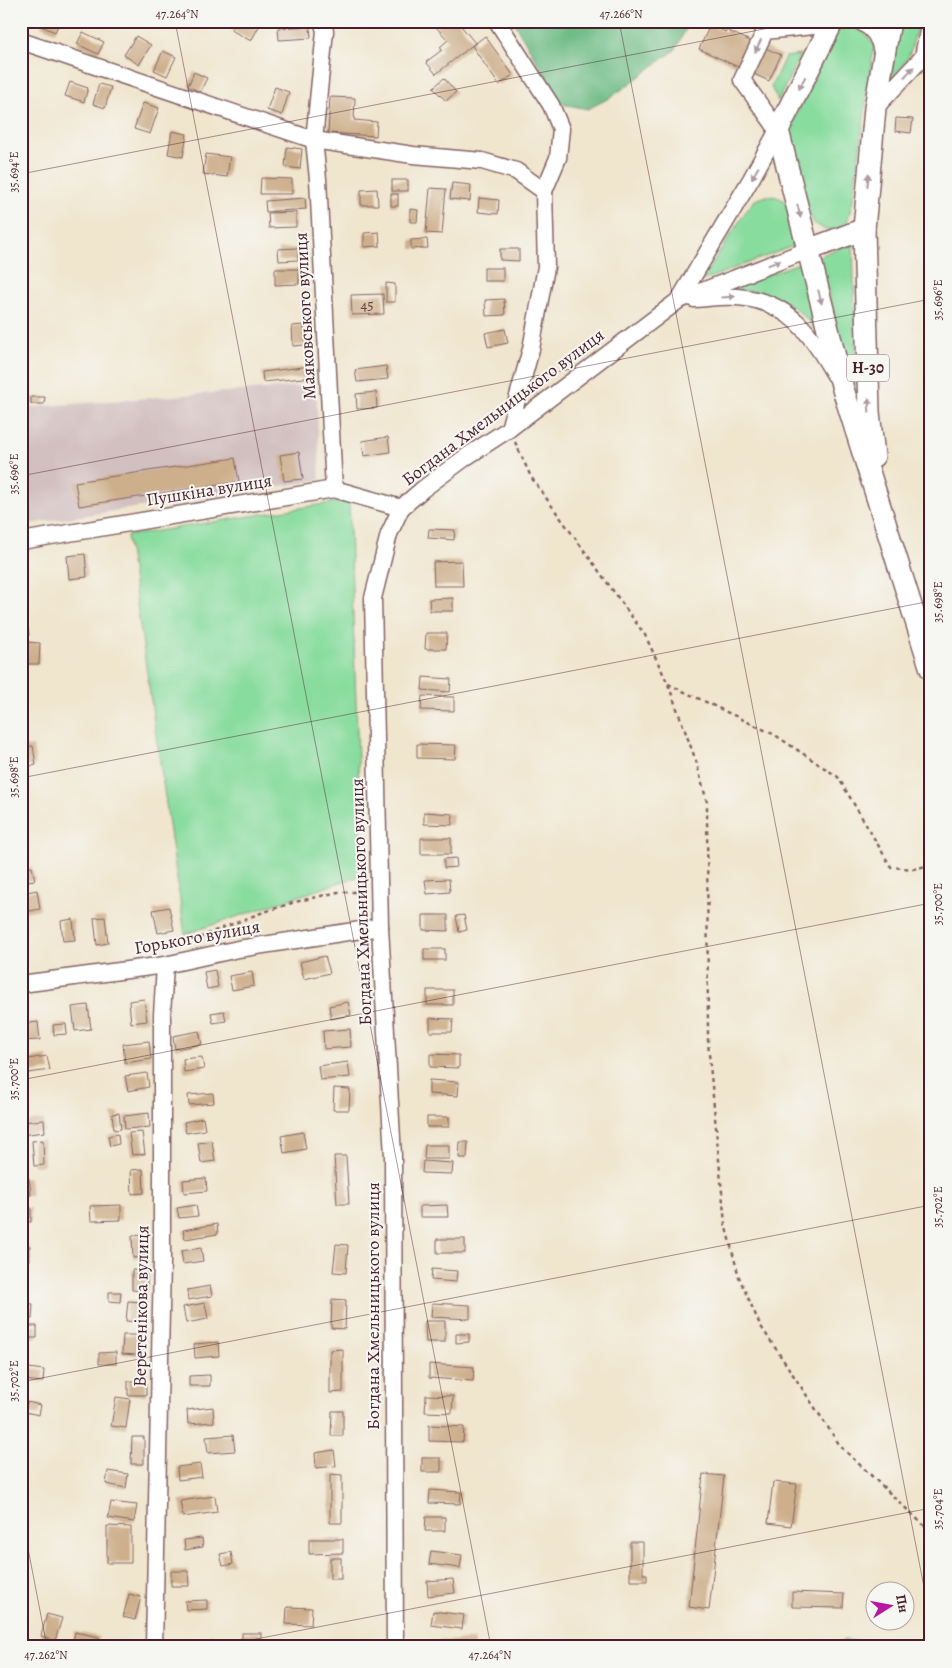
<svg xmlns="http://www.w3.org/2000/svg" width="952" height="1668" font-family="Alegreya,serif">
<rect width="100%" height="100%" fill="#f6f6f2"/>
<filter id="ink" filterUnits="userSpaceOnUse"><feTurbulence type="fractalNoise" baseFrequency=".02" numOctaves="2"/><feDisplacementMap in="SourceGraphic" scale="10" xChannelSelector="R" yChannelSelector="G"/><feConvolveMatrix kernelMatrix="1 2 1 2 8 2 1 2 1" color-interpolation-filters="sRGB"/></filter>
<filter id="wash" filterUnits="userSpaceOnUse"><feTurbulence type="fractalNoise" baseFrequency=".0096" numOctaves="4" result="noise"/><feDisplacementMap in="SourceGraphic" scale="20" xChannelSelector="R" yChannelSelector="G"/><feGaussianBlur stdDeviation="1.12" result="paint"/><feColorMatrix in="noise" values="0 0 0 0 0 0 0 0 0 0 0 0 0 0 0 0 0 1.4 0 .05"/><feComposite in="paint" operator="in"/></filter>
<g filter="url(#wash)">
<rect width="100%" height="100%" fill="#f0e5cd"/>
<polygon fill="#d2bfc0" points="316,385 320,480 21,525 21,408"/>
<g fill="#88dc9e" stroke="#697e64">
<polygon points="900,21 919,21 909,56 890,83"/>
<polygon points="852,26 860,27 874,45 852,205 847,222 836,229 825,230 814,223 807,207 789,130 836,33 843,29"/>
<polygon points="800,55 778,101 771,87 785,57"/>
<polygon points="767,196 778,197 789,204 801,243 701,281 746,211 755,200"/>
<polygon points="853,243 857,410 819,256"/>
<path d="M805 261 820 335C794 299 766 287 722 291Z"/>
<polygon points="349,500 362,875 185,934 127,536"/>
<polygon points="843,1640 918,1647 842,1647"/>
</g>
<polygon fill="#6ebc85" stroke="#5c6e58" points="513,21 690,21 675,50 613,96 588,109 562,104"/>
<g id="blocks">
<g fill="#cdaf8b">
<polygon points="43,21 60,21 55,32 41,26"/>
<polygon points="236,21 262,21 251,41 231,30"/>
<polygon points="443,21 457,21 475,43 436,74 426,62 442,50 440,47 448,40 436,27"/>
<polygon points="710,25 726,32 726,30 781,55 769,81 699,49"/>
<polygon points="310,26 311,38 279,40 278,28"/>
<polygon points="83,32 104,42 98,54 77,44"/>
<polygon points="136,36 151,45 139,65 124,55"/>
<polygon points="485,36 513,75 499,85 472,46"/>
<polygon points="163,51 176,57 167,76 154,70"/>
<polygon points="194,72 207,78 200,92 188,86"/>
<polygon points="444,78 456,92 446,101 433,88"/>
<polygon points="70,82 88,88 84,102 65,96"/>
<polygon points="99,84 111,87 105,108 93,104"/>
<polygon points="275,87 289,92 282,115 267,110"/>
<polygon points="330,97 355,98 354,120 377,122 376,136 328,133"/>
<polygon points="143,103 159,108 150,134 134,129"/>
<polygon points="896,118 913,119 911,133 895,131"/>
<polygon points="172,131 187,134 183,157 168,154"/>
<polygon points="287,147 302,149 300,169 285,167"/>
<polygon points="206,154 230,157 227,177 203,174"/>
<polygon points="261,178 292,179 292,194 260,194"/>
<rect x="392" y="180" width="16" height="11"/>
<polygon points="452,183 471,185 470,201 450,199"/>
<polygon points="430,188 446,189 442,234 426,233"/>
<polygon points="377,189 378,205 361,205 361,190"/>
<rect x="391" y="194" width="7" height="12"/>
<polygon points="305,198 306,209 266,212 265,201"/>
<polygon points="479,198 499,200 498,214 478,212"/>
<polygon points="410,209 418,210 417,222 410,222"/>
<polygon points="296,212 296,227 269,228 268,213"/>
<polygon points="379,232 380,246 364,247 364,233"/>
<polygon points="427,239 428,248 411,249 411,240"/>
<polygon points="298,248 298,260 279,261 278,249"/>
<polygon points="500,249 519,249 519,261 500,260"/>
<polygon points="21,267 28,268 26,282 21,281"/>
<rect x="484" y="268" width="19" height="13"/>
<polygon points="275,269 299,269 299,284 275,285"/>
<polygon points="386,283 395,284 395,302 386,302"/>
<polygon points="383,294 384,314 352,315 351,295"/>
<polygon points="504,299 505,315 486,316 485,300"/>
<polygon points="304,325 305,345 293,346 292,326"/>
<polygon points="505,329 508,343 488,347 485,333"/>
<polygon points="311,366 313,377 263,382 262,372"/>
<polygon points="386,366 388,379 357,382 355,370"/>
<polygon points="376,392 377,408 357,409 356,394"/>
<polygon points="31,397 45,397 44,404 31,404"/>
<polygon points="388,437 390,452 364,456 362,441"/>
<polygon points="299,452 303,479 284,481 280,455"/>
<polygon points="235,458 239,482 79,506 75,482"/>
<polygon points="429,529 455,530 454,540 428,538"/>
<polygon points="85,554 87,577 69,579 67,556"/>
<polygon points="462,561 463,586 434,586 433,562"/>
<polygon points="453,598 453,611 430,611 429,599"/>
<polygon points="27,622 29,636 21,637 21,623"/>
<polygon points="426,633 447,633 446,649 425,649"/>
<polygon points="26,642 40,643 39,664 25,664"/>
<polygon points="423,677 451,679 450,692 422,690"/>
<polygon points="21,678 23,678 24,692 21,692"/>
<polygon points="422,696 454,697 454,711 421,710"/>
<polygon points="417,744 456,745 455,759 417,758"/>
<polygon points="33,746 36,765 26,767 23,747"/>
<polygon points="21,757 24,771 21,772"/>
<polygon points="424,812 453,814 452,825 424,824"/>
<rect x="421" y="838" width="30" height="16"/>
<polygon points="456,858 457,867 444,868 444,859"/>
<polygon points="32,867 35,880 21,882 21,869"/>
<polygon points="449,879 450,892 427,894 425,880"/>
<polygon points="37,890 40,909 25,912 22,893"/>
<polygon points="169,907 174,930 158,933 153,910"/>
<polygon points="423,915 448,915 448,931 423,930"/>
<polygon points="464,915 467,930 459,932 456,916"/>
<polygon points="105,917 108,943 97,945 94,918"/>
<polygon points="73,919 75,940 63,941 61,921"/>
<rect x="424" y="949" width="21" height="11"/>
<polygon points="325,956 330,973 304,979 300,962"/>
<polygon points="215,970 218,987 207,989 204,972"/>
<polygon points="252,972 254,986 232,990 229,976"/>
<rect x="427" y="990" width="26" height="15"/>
<polygon points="144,999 147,1021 131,1023 129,1001"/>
<polygon points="348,1002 351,1015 331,1019 329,1006"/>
<polygon points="88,1005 91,1029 75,1031 72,1007"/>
<polygon points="224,1011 226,1021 213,1023 211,1013"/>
<polygon points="430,1018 453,1019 452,1032 430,1032"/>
<polygon points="38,1022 40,1040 21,1041 21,1024"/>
<polygon points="66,1024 67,1034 54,1035 53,1025"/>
<polygon points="350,1029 351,1047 324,1049 323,1031"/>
<polygon points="199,1031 202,1044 175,1049 173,1036"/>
<polygon points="149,1041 151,1059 125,1063 123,1044"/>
<polygon points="430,1054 459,1055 459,1068 430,1067"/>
<polygon points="47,1056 50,1070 21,1074 21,1060"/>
<polygon points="202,1057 204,1069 184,1072 183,1059"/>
<polygon points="348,1062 350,1077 320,1080 318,1066"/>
<polygon points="147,1073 149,1087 128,1091 125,1076"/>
<polygon points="429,1080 459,1082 458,1096 429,1094"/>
<polygon points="334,1088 350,1089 349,1110 333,1110"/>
<polygon points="213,1093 214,1103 189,1105 188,1095"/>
<polygon points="119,1113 121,1129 114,1130 112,1114"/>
<polygon points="149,1113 150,1127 125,1129 124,1116"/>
<rect x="427" y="1117" width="22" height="10"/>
<polygon points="203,1118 205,1130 186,1133 184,1122"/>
<polygon points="44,1120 45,1132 21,1135 21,1122"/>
<polygon points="142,1132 145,1154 132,1155 129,1133"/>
<polygon points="303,1132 306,1149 284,1153 281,1136"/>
<polygon points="118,1134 119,1144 110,1146 108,1136"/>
<polygon points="43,1140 44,1165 34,1166 32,1141"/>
<polygon points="212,1141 215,1161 201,1163 198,1143"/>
<polygon points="460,1142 468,1142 467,1158 459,1158"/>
<polygon points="425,1145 449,1145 449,1159 424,1159"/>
<polygon points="334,1156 346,1156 349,1204 337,1204"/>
<polygon points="423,1161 453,1163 452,1174 422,1173"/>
<polygon points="143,1169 144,1193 132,1194 131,1170"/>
<polygon points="29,1178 31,1195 21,1196 21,1179"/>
<polygon points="206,1178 207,1191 184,1193 183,1180"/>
<polygon points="121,1205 121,1220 91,1221 90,1206"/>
<polygon points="196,1205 198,1216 179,1218 177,1208"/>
<polygon points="447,1205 448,1217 420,1217 420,1206"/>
<rect x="21" y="1208" width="10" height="14"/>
<polygon points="217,1224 218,1234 185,1239 183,1230"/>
<polygon points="143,1235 144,1257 133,1258 132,1236"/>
<rect x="437" y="1239" width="28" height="14"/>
<polygon points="336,1244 348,1245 346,1273 333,1272"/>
<rect x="21" y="1246" width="9" height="14"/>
<polygon points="201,1248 203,1261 183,1264 181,1251"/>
<polygon points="432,1269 457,1271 456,1282 431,1280"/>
<polygon points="132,1270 147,1271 147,1291 132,1290"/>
<polygon points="210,1286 212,1296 188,1300 187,1290"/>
<polygon points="109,1292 121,1292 120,1302 109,1301"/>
<polygon points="332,1299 346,1300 345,1329 331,1328"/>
<polygon points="128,1301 142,1302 140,1322 126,1321"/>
<polygon points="21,1303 33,1304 32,1319 21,1318"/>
<polygon points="205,1303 208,1319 186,1323 183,1307"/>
<polygon points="432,1303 470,1305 470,1319 431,1317"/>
<polygon points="425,1321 445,1321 445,1342 426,1342"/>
<polygon points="29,1326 37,1326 37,1338 28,1338"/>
<polygon points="456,1334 469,1334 469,1342 456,1343"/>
<polygon points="123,1335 138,1335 137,1355 122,1354"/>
<polygon points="218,1342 219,1356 195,1358 194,1344"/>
<polygon points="343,1349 343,1392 330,1393 330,1350"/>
<polygon points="116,1352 116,1364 99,1364 99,1353"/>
<polygon points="429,1364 474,1367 473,1381 429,1378"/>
<polygon points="21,1367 44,1370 43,1382 21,1380"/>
<polygon points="210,1375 210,1386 189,1386 189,1376"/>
<rect x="128" y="1381" width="18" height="14"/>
<polygon points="426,1395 453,1396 452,1413 425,1412"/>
<polygon points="116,1397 130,1399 126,1428 111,1426"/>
<polygon points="27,1402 41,1405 39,1415 25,1412"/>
<polygon points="213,1407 214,1422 188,1424 187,1410"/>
<polygon points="332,1411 343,1411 343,1436 331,1436"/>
<polygon points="429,1425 464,1427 463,1442 429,1441"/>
<polygon points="233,1435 235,1451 208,1453 206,1437"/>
<polygon points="132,1437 144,1437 144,1464 131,1464"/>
<polygon points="334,1450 336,1466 316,1468 315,1453"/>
<rect x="422" y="1458" width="19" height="14"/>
<polygon points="200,1464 202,1477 178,1480 177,1467"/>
<polygon points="108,1471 128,1474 126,1488 106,1484"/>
<polygon points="330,1474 342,1475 342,1523 330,1523"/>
<polygon points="703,1474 724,1476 709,1610 689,1607"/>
<polygon points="773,1482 797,1484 791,1526 768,1523"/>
<polygon points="21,1485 24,1486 22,1499 21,1499"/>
<polygon points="430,1490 461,1492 460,1504 429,1503"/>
<polygon points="215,1496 217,1512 183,1517 180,1501"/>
<polygon points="111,1502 137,1505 134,1522 108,1518"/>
<polygon points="426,1517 445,1517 445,1531 425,1531"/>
<polygon points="107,1526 131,1527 131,1563 107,1563"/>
<polygon points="202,1538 203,1547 185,1550 184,1540"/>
<polygon points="309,1539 343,1539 343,1553 309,1554"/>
<polygon points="630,1542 643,1542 643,1574 647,1574 647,1581 630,1581"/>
<polygon points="431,1551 462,1555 460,1568 429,1564"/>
<polygon points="231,1552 233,1564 223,1566 220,1554"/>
<rect x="330" y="1558" width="11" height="21"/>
<polygon points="171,1571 188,1571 189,1586 171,1586"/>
<polygon points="453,1579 455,1593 428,1596 427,1581"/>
<polygon points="792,1592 844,1594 843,1608 792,1607"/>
<polygon points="129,1594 141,1597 135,1620 123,1617"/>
<polygon points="207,1600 207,1609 186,1610 185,1601"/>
<polygon points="287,1607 312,1608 311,1625 286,1624"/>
<polygon points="433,1611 464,1615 462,1629 431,1625"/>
<polygon points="47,1614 62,1618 55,1641 41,1636"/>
<polygon points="75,1632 99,1637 97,1647 72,1645"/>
<rect x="242" y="1633" width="19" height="14"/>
<polygon points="474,1640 474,1647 434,1647 434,1641"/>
<polygon points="107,1641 129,1646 129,1647 106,1647"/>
<polygon points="211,1642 227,1643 226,1647 211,1647"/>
<rect x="290" y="1644" width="27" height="3"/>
<rect x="325" y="1645" width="22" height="2"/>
</g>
</g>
</g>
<g filter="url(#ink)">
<use href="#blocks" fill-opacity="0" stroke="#846464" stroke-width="1"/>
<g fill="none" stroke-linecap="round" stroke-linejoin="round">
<g stroke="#846464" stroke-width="19">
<g id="minor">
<polyline points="322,21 325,31 314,140 318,179 334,489"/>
<polyline points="497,21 551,105 561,129 558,158 544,191"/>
<polyline points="21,41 314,140 413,155 482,161 516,171 544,191 546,267 531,349 509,429"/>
<polyline points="875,108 923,57 930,21"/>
<path d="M694 299C708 298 723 296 737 297 790 301 811 334 835 375"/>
<polyline points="679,300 751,179 778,130 742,80 765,31 832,24"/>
<polyline points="21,541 334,489 401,508"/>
<polyline points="21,984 165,965 238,949 380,927"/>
<polyline points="154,1647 162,1261 162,1015 165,965"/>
<polyline points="395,1647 393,1156 380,927 373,598 389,534 401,508 423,489 466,457 509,429 679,300 808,250"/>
</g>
</g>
<g stroke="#846464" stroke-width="24">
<g id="major">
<polyline points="833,21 778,130 843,389 931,669"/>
<path d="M864 21C876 27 882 37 884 50"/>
<polyline points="808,250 864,229"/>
<polyline points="874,456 869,412 864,229 875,108 890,21"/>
</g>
</g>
<g stroke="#846464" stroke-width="2.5" stroke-dasharray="4 4" stroke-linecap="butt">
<polyline points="515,442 531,477 645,635 668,684 696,761 707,802 708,1043 725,1224 739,1277 760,1325 841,1447 931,1532"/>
<polyline points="668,684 775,735 838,777 891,867 913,869 931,865"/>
<polyline points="185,945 212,932 258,914 295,902 338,892 365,892"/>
</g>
<use href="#minor" stroke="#fff" stroke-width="16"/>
<use href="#major" stroke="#fff" stroke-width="21"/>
</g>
<defs><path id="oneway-solid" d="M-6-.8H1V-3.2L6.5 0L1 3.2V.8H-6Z" transform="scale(1.25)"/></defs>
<g fill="#ae9aa0">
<use href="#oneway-solid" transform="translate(758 46) rotate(115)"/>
<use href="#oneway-solid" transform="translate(909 72) rotate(-47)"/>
<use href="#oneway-solid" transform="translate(802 83) rotate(117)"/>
<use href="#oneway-solid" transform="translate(755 173) rotate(119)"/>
<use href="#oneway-solid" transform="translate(868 180) rotate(-85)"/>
<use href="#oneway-solid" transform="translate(799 211) rotate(76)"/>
<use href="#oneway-solid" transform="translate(774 263) rotate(-21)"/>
<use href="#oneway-solid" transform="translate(728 297) rotate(-3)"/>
<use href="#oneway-solid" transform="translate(820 297) rotate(76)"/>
<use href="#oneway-solid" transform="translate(869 405) rotate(-92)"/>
</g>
</g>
<path fill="none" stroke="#4a1f2b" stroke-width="1" stroke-opacity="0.45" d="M175 21 491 1647M619 21 931 1623M21 174 805 21M21 476 931 299M21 778 931 601M21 1080 931 903M21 1382 931 1205M21 1512 47 1647M215 1647 931 1508"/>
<g text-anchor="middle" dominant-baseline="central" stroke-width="4" stroke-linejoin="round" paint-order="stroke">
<g font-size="15" fill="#6b4343">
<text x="367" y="305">45</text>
</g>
<rect fill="#f6f6f2" stroke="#7e6067" stroke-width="1" x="847" y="354.5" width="42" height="27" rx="4"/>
<g font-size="16" font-weight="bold" fill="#4a1f2b">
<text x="868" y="368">Н-30</text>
</g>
<g font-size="18" fill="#4a1f2b" stroke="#f6f6f2">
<text transform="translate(305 316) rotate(-93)">Маяковського вулиця</text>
<text transform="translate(503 407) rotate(-37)">Богдана Хмельницького вулиця</text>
<text transform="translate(209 490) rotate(-9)">Пушкіна вулиця</text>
<text transform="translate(361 902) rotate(-92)">Богдана Хмельницького вулиця</text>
<text transform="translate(197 937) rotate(-10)">Горького вулиця</text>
<text transform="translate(141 1306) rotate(-89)">Веретенікова вулиця</text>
<text transform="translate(373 1306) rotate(-90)">Богдана Хмельницького вулиця</text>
</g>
</g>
<rect width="952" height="1668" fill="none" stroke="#f6f6f2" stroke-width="55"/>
<g transform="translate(890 1606) rotate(79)"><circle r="24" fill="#f6f6f2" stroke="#b1a0a2"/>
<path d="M0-4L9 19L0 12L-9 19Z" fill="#b5179e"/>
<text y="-8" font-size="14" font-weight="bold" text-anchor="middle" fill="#4a1f2b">Пн</text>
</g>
<rect x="28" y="28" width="896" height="1612" fill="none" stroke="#4a1f2b" stroke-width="2"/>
<g font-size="12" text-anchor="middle" fill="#4a1f2b">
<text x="177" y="18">47.264°N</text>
<text x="621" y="18">47.266°N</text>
<text transform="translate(14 172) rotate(-90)" y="4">35.694°E</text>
<text transform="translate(938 300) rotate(-90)" y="4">35.696°E</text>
<text transform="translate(14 474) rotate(-90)" y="4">35.696°E</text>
<text transform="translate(938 602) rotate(-90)" y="4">35.698°E</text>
<text transform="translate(14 777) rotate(-90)" y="4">35.698°E</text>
<text transform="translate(938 904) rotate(-90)" y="4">35.700°E</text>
<text transform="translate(14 1079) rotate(-90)" y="4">35.700°E</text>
<text transform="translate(938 1207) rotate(-90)" y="4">35.702°E</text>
<text transform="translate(14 1381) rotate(-90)" y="4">35.702°E</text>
<text transform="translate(938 1509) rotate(-90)" y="4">35.704°E</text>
<text x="46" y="1659">47.262°N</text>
<text x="490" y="1659">47.264°N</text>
</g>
</svg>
